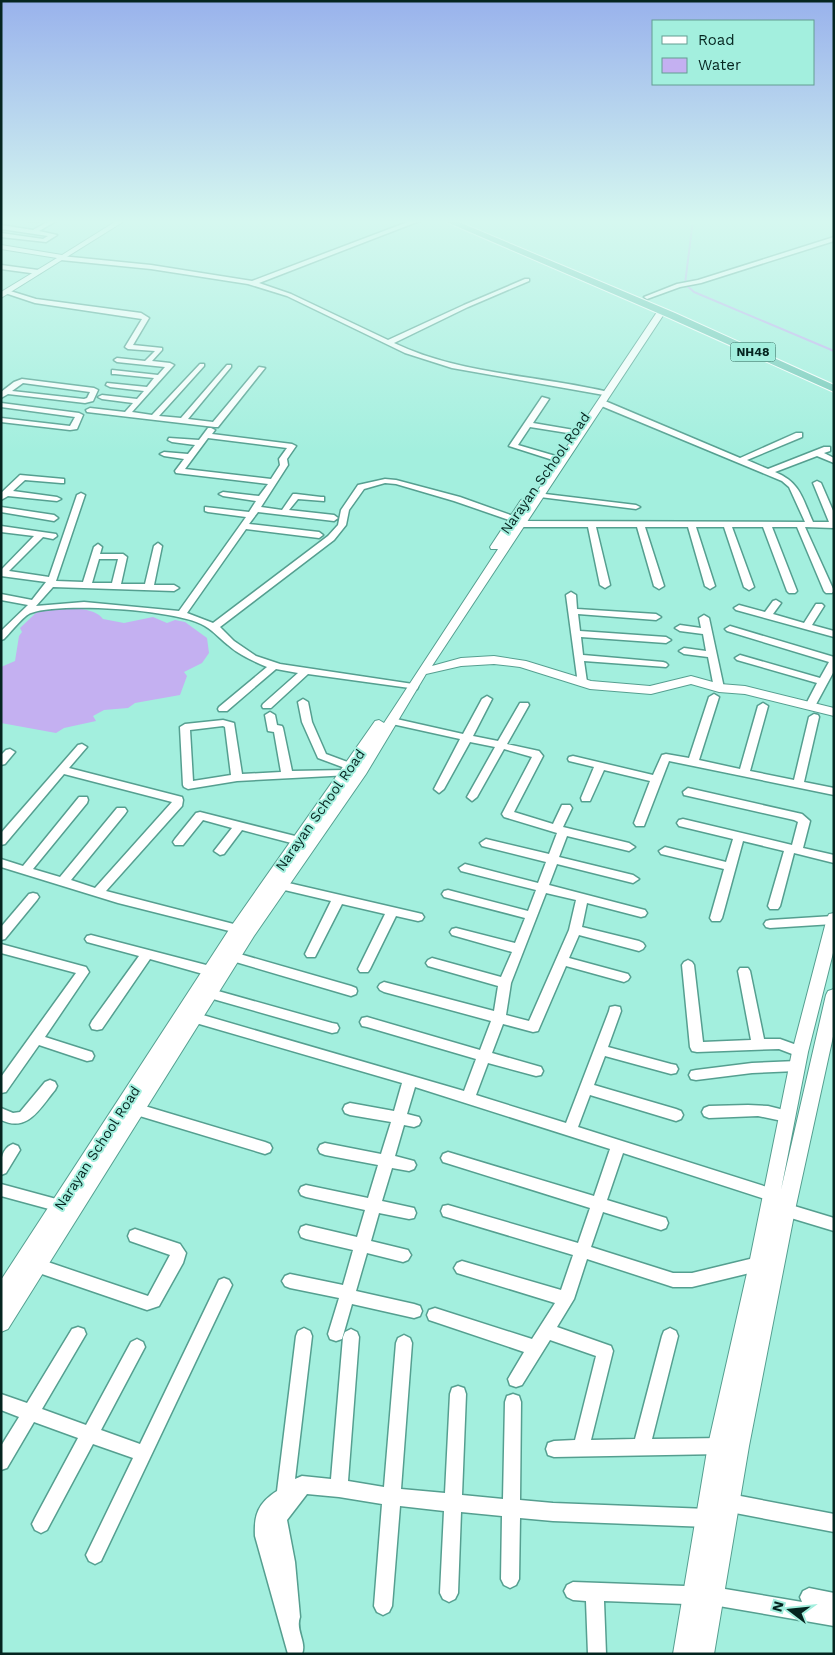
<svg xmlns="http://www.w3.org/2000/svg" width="835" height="1655" font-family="'Work Sans',sans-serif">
<rect width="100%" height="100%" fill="#a3efde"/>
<path fill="#c4b0f1" d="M51 607C65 607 95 607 103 619L124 623 153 617 167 623 175 620 185 622 207 638 209 653 202 663 184 672 187 676 180 695 135 703 128 708 104 710 93 716 96 721 64 728 56 733 1 723V667L15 661 19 636 22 632 20 628 39 610Z"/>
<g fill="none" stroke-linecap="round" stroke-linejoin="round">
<polyline stroke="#c4b0f1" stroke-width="2" points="693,220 685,284 694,292 834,351"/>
<g stroke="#559f90" stroke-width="3">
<g id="minor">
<polygon points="22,220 40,220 37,222"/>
<polygon points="51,220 58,220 39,231 57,235 46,242 1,237 1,233 43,239 48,236 1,229 1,225 33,230"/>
<path d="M413 220H422L259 283 291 294 388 340 464 305 525 279H529V281L468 307 394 343C459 374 534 375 604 391V395L452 368 405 353 287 296 248 284 151 269 61 260 58 258 61 256 151 265 252 281Z"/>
<polygon points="834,237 834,241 701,283 680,287 647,299 644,297 677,284 698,280"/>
<polygon points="1,265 38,270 41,272 38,274 1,269"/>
<polygon points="7,290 36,299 141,313 149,318 133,345 162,348 162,350 152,361 170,363 174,365 132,412 152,415 200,364 204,364 204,366 159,416 181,418 227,365 231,365 231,367 188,419 213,422 259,367 265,368 218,427 215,427 87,412 86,410 90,408 125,412 133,403 102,399 98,397 102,395 137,399 144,391 110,387 106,385 107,383 147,387 154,378 115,374 112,374 112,370 158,375 165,367 117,362 114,360 117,358 145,361 155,351 128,349 125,347 142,319 35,303 5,293 5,291"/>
<path d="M22 379 94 388 98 390 93 401 85 403 8 394 1 398V392L14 382ZM23 383 90 392 87 398 84 399 12 391Z"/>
<polygon points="542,397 549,399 533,423 574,430 578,432 574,434 530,427 518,445 559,457 560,459 556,461 509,446"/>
<path d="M599 401H605L740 458 796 433H802V437L747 460 768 469 824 447H830V451L824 453 834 458V463L817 456 775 472C801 483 802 498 813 522H829L813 483 817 481 821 483 834 513V528L805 527 834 591 832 593H826L824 591 797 527H772L797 591 795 593H789L787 591 763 527H732L754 587 749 590 744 587 724 527H696L715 586 710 589 705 586 688 527H645L664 586 659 589 654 586 637 527H596L610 585 605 588 600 585 588 527H521L509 524V520L454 501 396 484 385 483 364 489 349 510 346 525 334 540 220 627 234 641 256 656 280 664 413 684 418 687 417 689 308 674 271 708H263L262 706 263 704 298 673 276 669 227 711H219L218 709 219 707 267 667C253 661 239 655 228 645 218 637 212 629 201 624 173 610 62 602 31 613 24 615 11 632 4 639L1 640V631L28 605 1 600V594L32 600 46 582 1 576V570L34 536 1 532V526L56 534 57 536 53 539 43 537 9 571 49 577 77 495 81 493 85 495 56 581 83 582 94 547 98 544 102 547 100 554H123L127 557 121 584H145L154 546 158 543 162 546 154 585H174L179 588 174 591 53 587 36 606 84 602 179 611 246 517 208 512 205 511V507L249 512 256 501 223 496 219 494 223 492 259 496 268 484 176 473 175 471 184 459 164 456 160 454 164 452 188 454 195 445 172 442 168 440 169 438 199 440 208 428H211L215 430 212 434 292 444 296 446 287 459 288 465 261 507 282 510 293 494H296L321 497H324V501L298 499 289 510 334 515 338 518 334 521 258 512 249 524 319 532 323 535 319 538 246 529 187 613 213 623 328 536 338 525 341 510 358 485 385 479 396 480 460 497 516 517V520L521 521 805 522 789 487 782 481 599 405ZM208 438 287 448 279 459 280 465 271 479 185 469ZM99 559H118L112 583H92Z"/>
<polygon points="1,403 79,413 83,415 77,429 70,430 1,422 1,418 70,426 75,417 1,407"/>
<polygon points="20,475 64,479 64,483 61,483 25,480 13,491 57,497 61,499 57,501 8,496 1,500 1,493"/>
<polygon points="537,493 636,505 640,507 636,509 540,497 536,495"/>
<polygon points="1,507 54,515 58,518 54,521 1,512"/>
<polygon points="571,592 576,595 577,609 656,614 661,617 656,620 578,614 580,631 666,637 671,640 666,643 581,637 583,655 663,662 666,663 668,665 666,667 584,661 587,682 582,685 578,684 566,595"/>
<polygon points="776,600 781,603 773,614 804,623 816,604 822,604 824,606 812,625 834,631 834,637 736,610 734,608 739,605 765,612 773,601"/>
<polygon points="704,615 709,618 724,688 719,691 714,688 708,657 684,654 679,651 684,648 706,651 703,634 680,631 675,628 680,625 701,628 699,618"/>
<polygon points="730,626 834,657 834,671 814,708 810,709 805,706 817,683 737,660 735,658 740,655 820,678 829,662 727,631 725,629"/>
<polygon points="714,694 719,697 699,760 740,769 758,706 763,703 768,706 750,771 794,780 809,717 814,714 818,715 819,717 804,782 834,788 834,795 669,761 644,826 636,826 634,823 650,781 604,770 590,801 582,801 581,798 594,767 569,761 568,759 569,757 573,756 653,775 662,755 666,754 689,758 709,697"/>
<path d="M487 696 492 699 473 736 498 741 520 703H528L529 705 507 744 539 751 543 756 514 812 553 824 562 805H570L572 808 563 827 629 843 635 847 629 851 567 836 559 857 633 875 639 879 633 883 557 864 549 885 641 909 645 910 647 913 645 916 641 917 587 903 582 927 639 941 643 943 645 946 643 949 639 951 579 935 569 958 628 974 630 977 628 980 624 982 566 966 538 1031 533 1032 503 1024 492 1053 541 1067 543 1071 541 1075 536 1076 488 1063 476 1095 566 1123 609 1011 610 1007 615 1006 620 1007 621 1011 608 1047 671 1064 676 1065 678 1069 676 1073 671 1074 605 1056 594 1085 676 1109 681 1111 683 1115 681 1119 676 1121 590 1095 578 1127 770 1188 775 1190 791 1205 834 1218V1231L781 1215 765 1199 623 1153 607 1200 666 1218 668 1223 666 1228 661 1230 603 1212 591 1247 673 1273H692L758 1257 763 1259 766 1264 763 1269 758 1271 692 1287H673L587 1259 574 1299 557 1327 611 1346 613 1351 591 1440 635 1439 662 1336 664 1331 670 1328 676 1331 678 1336 652 1439 722 1438 728 1440 730 1446 728 1452 722 1454 554 1457 548 1455 546 1449 548 1443 554 1441 575 1440 596 1356 550 1340 522 1385 516 1387 510 1385 508 1379 524 1352 435 1322 429 1320 427 1315 429 1310 435 1308 532 1339 555 1303 457 1273 454 1268 457 1263 462 1261 561 1290 573 1255 443 1216 441 1211 443 1206 448 1205 578 1243 590 1208 443 1162 441 1158 443 1154 448 1152 594 1196 610 1149 415 1087 407 1114 419 1117 421 1121 419 1125 414 1127 404 1125 395 1156 414 1161 416 1165 414 1169 409 1171 392 1168 382 1201 414 1208 416 1213 414 1218 409 1219 379 1213 371 1241 408 1250 411 1255 408 1260 403 1262 367 1253 356 1291 414 1304 420 1306 422 1311 420 1316 414 1318 352 1304 342 1339 336 1341 330 1339 328 1334 339 1298 290 1288 285 1286 282 1281 285 1276 290 1274 343 1285 353 1250 306 1239 301 1237 299 1232 301 1227 306 1225 357 1237 365 1210 306 1197 301 1195 299 1191 301 1187 306 1185 368 1198 378 1165 325 1155 320 1153 318 1149 320 1145 325 1143 381 1154 391 1122 350 1115 345 1113 343 1109 345 1105 350 1103 394 1111 402 1083 189 1021 184 1020 183 1016 184 1012 189 1011 464 1091 476 1059 367 1027 362 1026 360 1022 362 1018 367 1017 480 1050 491 1021 384 992 380 990 378 987 380 984 384 982 494 1011 498 986 428 966 426 963 428 960 432 958 501 977 512 952 452 935 450 932 452 929 456 928 515 943 525 918 444 897 442 894 444 891 448 890 528 911 536 890 461 871 459 868 465 864 538 883 546 862 482 846 480 843 486 839 549 854 557 833 504 817 502 814 532 757 504 749 477 797 472 801 467 797 495 747 470 742 444 789 439 793 434 789 460 739 392 724 387 721 392 718 463 734 482 699ZM546 893 576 900 569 930 529 1021 506 1015 511 983Z"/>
<polygon points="303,699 308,702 312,722 326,754 361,767 362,769 361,771 353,771 318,758 302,722 298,702"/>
<path d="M270 712 275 715 277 725 282 726 283 728 292 771 346 770 351 773 350 775 237 781 188 789 184 787 183 785 180 727 185 724 223 720 234 723 242 774 281 772 274 732 268 731 265 715ZM223 726 225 727 231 775 193 781 190 730Z"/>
<polygon points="82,744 87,747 69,768 182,797 183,800 182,806 106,891 249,928 251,931 249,934 245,935 118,903 1,867 1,859 23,866 79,797 87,797 88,800 87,803 33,869 60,877 117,808 125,808 127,811 125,814 71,880 95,888 172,802 64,774 5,844 1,845 1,833 78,745"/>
<polygon points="10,749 15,752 5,764 1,765 1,755 6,750"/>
<polygon points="688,788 802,814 810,821 803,848 834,855 834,863 794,853 780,906 778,909 770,909 768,906 784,851 743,841 722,918 720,921 712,921 710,918 724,869 661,854 659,851 665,847 726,862 733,839 679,826 677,823 679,820 683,819 792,845 798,822 794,820 684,795 683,792"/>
<polygon points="200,812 299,837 305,841 299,845 242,830 224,854 220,855 214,851 232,828 203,820 183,845 175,845 173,842 175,839 196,813"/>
<polygon points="280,881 418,913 422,914 424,917 422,920 418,921 396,916 370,969 368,972 360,972 358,969 385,914 342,904 315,957 307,957 305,954 331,901 276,888 274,885 276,882"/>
<polygon points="33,893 37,894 39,897 37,900 5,939 1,940 1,927 29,894"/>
<polygon points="833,916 833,924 770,928 766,927 764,924 766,921 770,920"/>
<polygon points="91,935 210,966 214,968 216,971 214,974 210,976 150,959 102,1029 97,1030 92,1029 90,1025 92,1021 139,956 87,942 85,939 87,936"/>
<polygon points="1,944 86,967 89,972 87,975 45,1037 92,1052 94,1056 92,1060 87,1061 39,1045 6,1092 1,1093 1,1077 76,973 1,953"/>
<polygon points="233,952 351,986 356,988 357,991 356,994 351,996 229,960 227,957 229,954"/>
<polygon points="688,960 692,962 694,965 703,1042 751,1040 738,971 740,968 748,968 750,971 764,1039 780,1039 805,1048 807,1052 805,1056 800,1057 779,1049 697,1052 692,1051 690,1047 682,965 684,962"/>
<polygon points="211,989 332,1023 337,1024 339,1028 337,1032 332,1033 206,997 205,994 206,991"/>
<polygon points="797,1061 802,1062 804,1066 802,1070 797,1071 752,1073 696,1080 691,1079 689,1075 691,1071 696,1070 752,1063"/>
<path d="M50 1080 55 1082 57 1086 55 1090C40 1108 28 1133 1 1120V1108L13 1113 20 1112 45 1082Z"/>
<polygon points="138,1104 265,1142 270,1144 272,1148 270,1152 265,1154 133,1114 131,1110 133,1106"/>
<polygon points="748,1105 768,1106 792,1112 794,1116 792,1120 787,1122 758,1116 709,1118 704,1116 702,1112 704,1108 709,1106"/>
<path d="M13 1144 18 1146 20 1150 6 1173 1 1175C1 1163 0 1149 13 1144Z"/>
<polygon points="1,1184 60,1200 65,1201 67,1206 65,1211 60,1212 1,1196"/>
<polygon points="135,1229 180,1244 186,1253 183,1263 159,1306 147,1310 39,1273 34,1271 31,1266 34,1261 39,1259 148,1296 170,1255 130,1241 128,1236 130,1231"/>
<polygon points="224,1278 229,1280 232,1285 101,1561 95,1564 89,1561 86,1555 133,1458 93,1444 47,1530 41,1533 35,1530 32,1524 35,1518 78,1438 34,1422 7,1468 1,1470 1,1446 19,1417 1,1410 1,1394 27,1403 72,1329 78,1327 84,1329 86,1334 42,1409 86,1425 131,1342 137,1339 143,1342 145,1347 101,1430 140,1444 219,1280"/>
<path d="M304 1328 310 1331 312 1336 295 1479 302 1476 331 1479 343 1337 345 1332 351 1329 357 1332 359 1337 348 1481 384 1487 396 1343 398 1338 404 1335 410 1338 412 1343 401 1489 445 1493 450 1394 452 1388 458 1386 464 1388 466 1394 462 1495 503 1499 505 1402 507 1396 513 1394 519 1396 521 1402 520 1500 553 1503 708 1509 714 1512 717 1518 714 1524 708 1527 553 1521 520 1518 519 1579 516 1585 510 1588 504 1585 501 1579 502 1516 461 1512 458 1593 455 1599 449 1602 443 1599 440 1593 444 1511 400 1506 392 1606 389 1612 383 1615 377 1612 374 1606 382 1504 339 1497 307 1494 287 1520 295 1562 300 1617C295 1630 307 1642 302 1654H288L255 1536C254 1515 258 1503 277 1491L296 1336 298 1331Z"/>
<polygon points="730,1494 834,1514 834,1532 730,1512 724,1509 721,1503 724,1497"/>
<polygon points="573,1582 713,1587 802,1602 800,1597 803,1591 809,1588 834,1593 834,1626 713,1605 604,1601 606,1654 588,1654 586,1601 573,1600 567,1597 564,1591 567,1585"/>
</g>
</g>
<g stroke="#559f90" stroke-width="2">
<g id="tertiary">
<polygon points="118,220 126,220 1,298 1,292 57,258 1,249 1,245 62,255"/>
<polygon points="659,309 666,311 432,666 461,658 494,656 526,661 591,681 650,686 691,676 720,684 745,686 834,708 834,716 745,694 719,692 691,684 651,694 590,689 520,667 494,664 461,666 426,674 366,774 254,936 8,1329 1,1332 1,1280 232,925 375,721 379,720 384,723 498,549 491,549 490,547 521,500 525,499 530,502"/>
<polygon points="834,913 834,949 808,1052 781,1190 826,995 828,991 834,989 834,1032 795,1210 749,1446 714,1654 673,1654 708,1445 749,1264 792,1052 827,918 829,914"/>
</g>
</g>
<g stroke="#fff" stroke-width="2">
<polygon id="trunk" points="442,220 454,220 675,313 834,385 834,392 667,317"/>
</g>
<use href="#minor" fill="#fff" fill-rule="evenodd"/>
<use href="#tertiary" fill="#fff" fill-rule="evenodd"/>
<use href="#trunk" fill="#74c8b8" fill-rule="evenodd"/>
</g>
<linearGradient id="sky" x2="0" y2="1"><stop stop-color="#99b2ec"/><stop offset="0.49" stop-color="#d6f8f0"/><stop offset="1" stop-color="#d6f8f0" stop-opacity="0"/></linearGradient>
<rect width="835" height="452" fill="url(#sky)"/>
<g text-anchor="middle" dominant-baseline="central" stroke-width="4" stroke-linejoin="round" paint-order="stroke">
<rect fill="#a3efde" stroke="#346259" stroke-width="1" x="730.5" y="342.5" width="45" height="19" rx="4"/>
<g font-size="12" font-weight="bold" fill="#052520">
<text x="753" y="352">NH48</text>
</g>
<g font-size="14" fill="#052520" stroke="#a3efde">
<text transform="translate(545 473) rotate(-55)">Narayan School Road</text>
<text transform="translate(320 810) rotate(-55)">Narayan School Road</text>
<text transform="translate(97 1148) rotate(-57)">Narayan School Road</text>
</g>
</g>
<rect width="835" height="1655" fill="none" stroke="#052520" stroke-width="5"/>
<rect x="652" y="20" width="162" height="65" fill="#a3efde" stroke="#649e92"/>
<rect x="662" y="36" width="25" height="8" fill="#ffffff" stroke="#649e92"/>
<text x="698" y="45" font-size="15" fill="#052520">Road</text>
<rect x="662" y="58" width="25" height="15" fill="#c4b0f1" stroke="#649e92"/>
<text x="698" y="70" font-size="15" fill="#052520">Water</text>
<g transform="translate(790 1610) rotate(286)" stroke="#a3efde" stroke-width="4" paint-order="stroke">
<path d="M0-4L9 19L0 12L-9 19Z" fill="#052520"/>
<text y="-8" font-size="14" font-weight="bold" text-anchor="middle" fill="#052520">N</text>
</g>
</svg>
